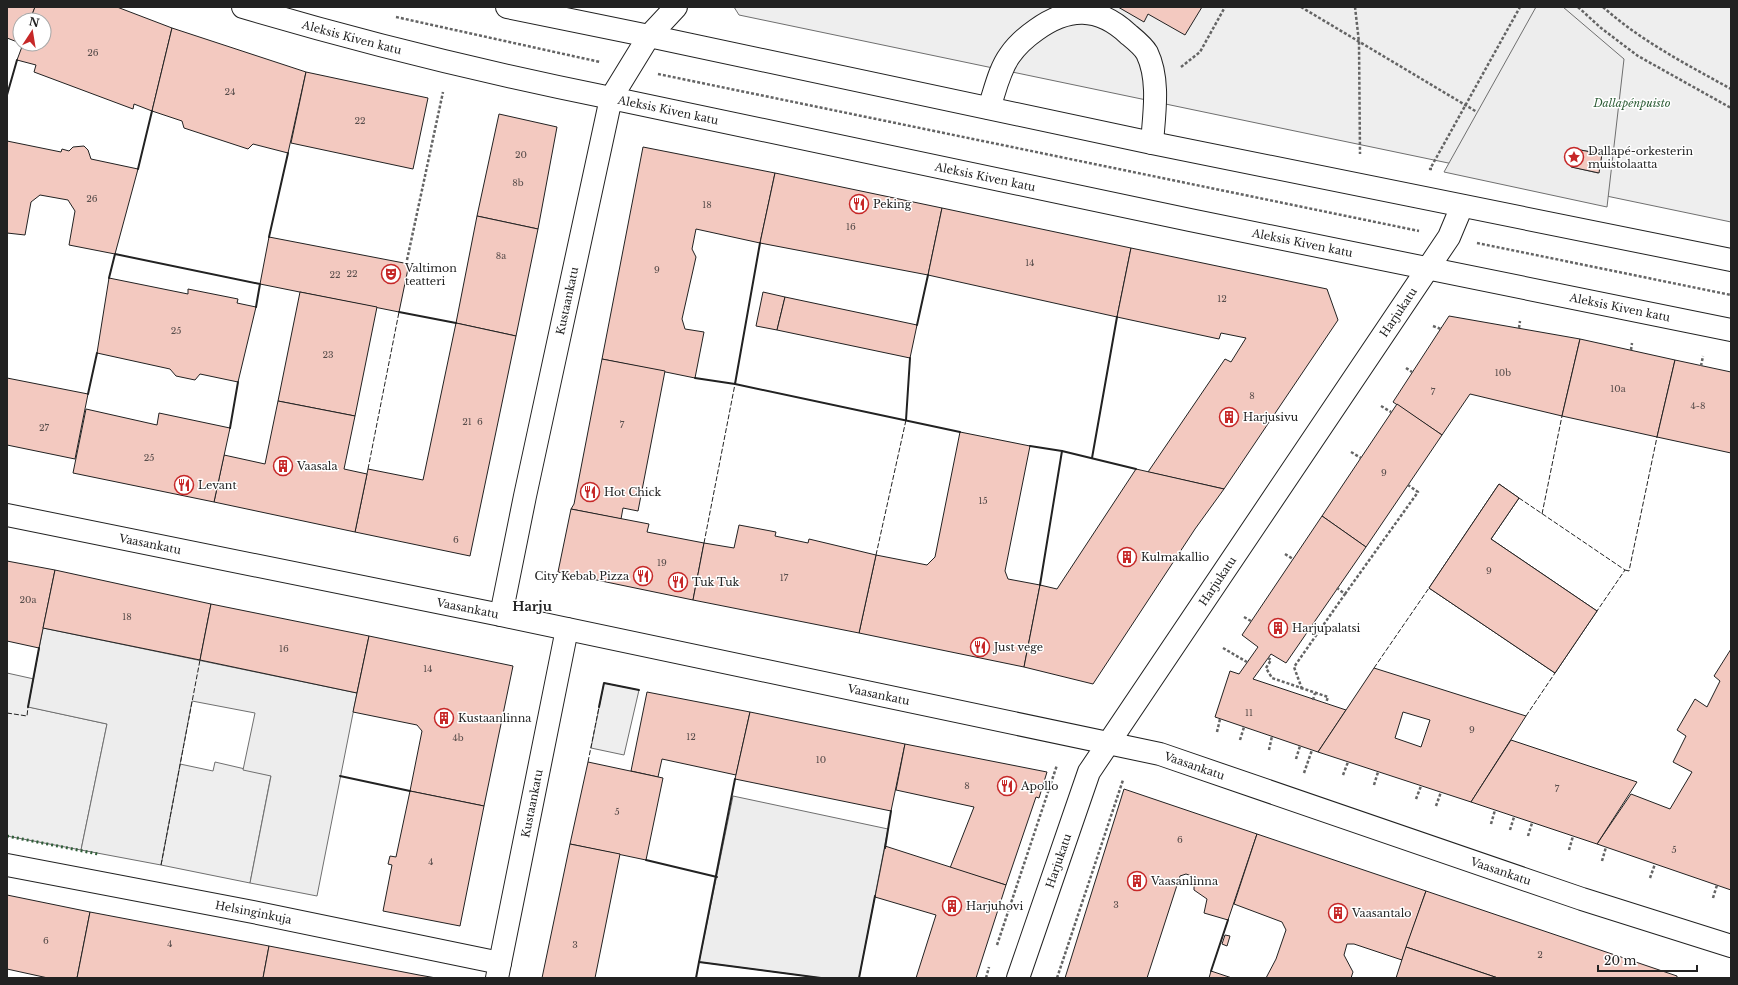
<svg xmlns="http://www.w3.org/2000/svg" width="1738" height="985" font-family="'Libre Baskerville',serif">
<rect width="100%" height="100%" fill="#fff"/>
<g fill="#eee" stroke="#6f6f6f">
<polygon points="734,7 1731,7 1731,222 739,15"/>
<polygon points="7,673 34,679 29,707 107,724 81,850 7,836"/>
<polygon points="604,683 639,690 624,755 591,748"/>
<polygon points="215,762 271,775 250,883 161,865 180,764 213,771"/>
</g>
<g fill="#ededed" stroke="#6f6f6f" fill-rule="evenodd">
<path d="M1536 7H1563L1624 59 1607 207 1444 172ZM1575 149 1602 154 1598 173 1572 167Z"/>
<polygon points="43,628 357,693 317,896 250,883 271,776 243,770 255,713 192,701 161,865 81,850 107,724 28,707"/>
<polygon points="733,796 888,829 859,978 821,978 699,962"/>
</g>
<g fill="#f3c9c0" stroke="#222" fill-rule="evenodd">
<polygon points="7,7 35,7 30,20 20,20 20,43 7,38"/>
<polygon points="35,7 117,7 172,28 152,111 134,104 133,109 34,72 36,65 17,60 23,44 44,44 44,20 30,20"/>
<polygon points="1118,7 1202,7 1185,35 1148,14 1144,22"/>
<polygon points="172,28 306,72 288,153 253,144 248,149 184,128 182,121 152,111"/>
<polygon points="306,72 428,98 413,169 291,143"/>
<polygon points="499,114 557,127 538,229 477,216"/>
<polygon points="7,141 61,152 62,149 69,151 73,147 84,146 88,150 91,159 138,169 115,254 69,245 75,211 68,200 40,195 31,202 25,235 7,233"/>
<polygon points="643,147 775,173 760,243 696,229 692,249 696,257 682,319 685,329 704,332 695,378 602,359"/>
<polygon points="1575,149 1602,154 1599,173 1571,167"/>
<polygon points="775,173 942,208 928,275 760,243"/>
<polygon points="942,208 1131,248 1117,317 928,275"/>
<polygon points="477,216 538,229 516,336 456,323"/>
<polygon points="269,237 409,264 399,312 260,284"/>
<polygon points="1131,248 1327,289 1338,320 1224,489 1148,472 1225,359 1231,362 1246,338 1221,333 1219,339 1117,317"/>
<polygon points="109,278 188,294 188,289 238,299 237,303 256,307 238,382 200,374 195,380 176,376 170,369 97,353"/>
<polygon points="300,292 377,307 355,416 278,401"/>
<polygon points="763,292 785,297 777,330 756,326"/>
<polygon points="785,297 917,325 910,358 777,330"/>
<polygon points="1449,316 1580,339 1562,416 1470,394 1442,435 1393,402"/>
<polygon points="456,323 516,336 470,556 355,532 368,469 423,480"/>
<polygon points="1580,339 1675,360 1657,437 1562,416"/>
<polygon points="602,359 665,371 638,511 623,508 621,519 571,509 574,504"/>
<polygon points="1675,360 1731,372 1731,453 1657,437"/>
<polygon points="7,378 88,394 75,459 7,445"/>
<polygon points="278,401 355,416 344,469 367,474 355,532 214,502 224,455 265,464"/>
<polygon points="1397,404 1442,435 1366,547 1322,516"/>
<polygon points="86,409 157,425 159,413 230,428 214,502 73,473"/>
<polygon points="960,432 1030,446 1005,571 1008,579 1040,585 1024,667 859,633 876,555 927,565 935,557"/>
<polygon points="1136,469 1224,489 1195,529 1093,684 1024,667 1040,585 1057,589"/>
<polygon points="1499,484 1519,498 1491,539 1597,611 1555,673 1429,588"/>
<polygon points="1499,484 1519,498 1491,539 1597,611 1555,673 1429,588"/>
<polygon points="571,509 649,524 647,532 704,543 693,600 558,572"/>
<polygon points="1322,516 1366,547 1286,663 1271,654 1253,679 1346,710 1318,752 1215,717 1230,671 1239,674 1258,647 1242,635"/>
<polygon points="739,525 776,532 775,536 808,543 809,539 876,555 859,633 693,600 704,543 734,548"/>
<polygon points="7,561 55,570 39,648 7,641"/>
<polygon points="55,570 211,604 200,660 43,628"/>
<polygon points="211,604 369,636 357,693 200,660"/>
<polygon points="369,636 513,666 484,806 410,791 422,731 417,725 353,712"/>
<polygon points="1731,649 1731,890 1597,844 1631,794 1670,809 1692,772 1673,762 1686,736 1677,730 1695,699 1707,707 1720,681 1714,676"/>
<path d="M1374 668 1526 716 1471 802 1318 752ZM1403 712 1430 720 1421 747 1395 738Z"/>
<polygon points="647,692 750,712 736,775 662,759 658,777 631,771"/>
<polygon points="750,712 905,744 891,811 735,779"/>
<polygon points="1511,740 1637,782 1597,844 1471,802"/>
<polygon points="905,744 1047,772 1039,798 1036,797 1006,885 950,868 974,807 896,790"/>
<polygon points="588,762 663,778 646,860 570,844"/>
<polygon points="1124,789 1257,834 1228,920 1204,913 1207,899 1194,890 1194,884 1197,878 1186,874 1180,876 1147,978 1065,978"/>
<polygon points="410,791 484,806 460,926 383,911 392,865 388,864 390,856 396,857"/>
<polygon points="1257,834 1426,891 1402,960 1354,944 1347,944 1344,955 1353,972 1351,978 1266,978 1276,959 1286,930 1282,922 1234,904"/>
<polygon points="570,844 620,854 595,978 542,978"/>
<polygon points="885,846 1006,885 976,978 916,978 936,915 875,897"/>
<polygon points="1426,891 1677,976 1677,978 1498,978 1406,947"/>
<polygon points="7,895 90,912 77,978 48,978 7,969"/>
<polygon points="90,912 269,946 263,978 77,978"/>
<polygon points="1225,935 1230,936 1227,946 1222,944"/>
<polygon points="269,946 419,975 436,978 263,978"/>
<polygon points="1406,947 1498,978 1396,978"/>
<polygon points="1211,971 1232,978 1209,978"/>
</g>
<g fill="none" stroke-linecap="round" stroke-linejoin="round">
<g stroke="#222" stroke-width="24">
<g id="minor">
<polyline points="649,36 1152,143 1731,260"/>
<path d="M989 108C995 91 999 70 1010 55 1017 45 1026 37 1036 30 1068 7 1098 6 1128 34 1134 39 1143 46 1147 53 1160 80 1154 115 1152 143"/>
<path id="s1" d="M7 515 501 615 1160 754 1582 899 1731 946"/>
<path id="s2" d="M501 615 525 496 611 98 1190 220 1731 330"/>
<path id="s3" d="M7 865 253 912 500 963"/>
<path id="s4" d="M497 978 567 629"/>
<path id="s5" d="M1018 978 1089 772 1449 237 1462 206"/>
</g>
</g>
<g stroke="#222" stroke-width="24">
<g id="major">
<path id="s6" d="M243 7C364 43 487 73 611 98L649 36 676 7"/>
<polyline points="507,7 649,36"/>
</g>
</g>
<g stroke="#646464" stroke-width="2.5" stroke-dasharray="3 2" stroke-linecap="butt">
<polyline points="1301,7 1477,112"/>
<polyline points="1355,7 1359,42 1360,154"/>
<polyline points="1578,7 1601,28 1638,56 1731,108"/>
<path d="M1603 7C1641 41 1686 64 1731 89"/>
<polyline points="396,17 600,62"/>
<polyline points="1181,67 1200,52 1225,7"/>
<polyline points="658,74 1419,231"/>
<polyline points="1432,169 1430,169 1520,7"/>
<polyline points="1477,243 1731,295"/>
<polyline points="407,260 443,92"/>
<polyline points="1433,326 1441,329"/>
<polyline points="1519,328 1520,321"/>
<polyline points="1631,350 1632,343"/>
<polyline points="1701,366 1703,356"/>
<polyline points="1406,368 1412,372"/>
<polyline points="1381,406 1391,412"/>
<polyline points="1351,452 1361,458"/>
<polyline points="1285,554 1293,559"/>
<polyline points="1345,594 1418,492 1408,485"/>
<polyline points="1244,617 1251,621"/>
<polyline points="1223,648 1247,662"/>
<polyline points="1268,658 1271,660 1266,668 1272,678 1328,697 1326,703"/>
<polyline points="1302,689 1294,667 1345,594 1337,588"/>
<polyline points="1313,700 1315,693"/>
<polyline points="1217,732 1220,719"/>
<polyline points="1240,740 1244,727"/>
<polyline points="1269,750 1272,736"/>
<polyline points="1296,759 1300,746"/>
<polyline points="1304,773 1312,750"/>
<polyline points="1343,775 1348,762"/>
<polyline points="1374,785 1378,772"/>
<polyline points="1416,799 1421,786"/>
<polyline points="1436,806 1441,792"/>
<polyline points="1491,824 1495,810"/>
<polyline points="1510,830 1514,817"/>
<polyline points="1528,836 1532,823"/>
<polyline points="1569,850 1573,836"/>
<polyline points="1602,861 1606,847"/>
<polyline points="1650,878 1655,864"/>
<polyline points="1713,898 1717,885"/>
<polyline points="997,945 1057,765"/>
<polyline points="986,978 989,967"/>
<polyline points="1057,978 1123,780"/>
</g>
<use href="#minor" stroke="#fff" stroke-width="22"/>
<use href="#major" stroke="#fff" stroke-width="22"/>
<polyline stroke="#2f5e38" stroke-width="3" stroke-dasharray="2 3" stroke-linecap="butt" points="7,836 98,854"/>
<g stroke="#222" stroke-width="1" stroke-dasharray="5 2" stroke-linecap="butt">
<polyline points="368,469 399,312"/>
<polyline points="1519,498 1625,570 1597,611"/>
<polyline points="1542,514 1562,416"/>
<polyline points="704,543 735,384"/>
<polyline points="876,555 906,420"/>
<polyline points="1625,570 1629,571 1657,437"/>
<polyline points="1374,668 1429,588"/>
<polyline points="7,713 27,716 28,707"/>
<polyline points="1526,716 1555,673"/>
<polyline points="588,762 599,707"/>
<polyline points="161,865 200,660"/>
</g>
<g stroke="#222" stroke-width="2">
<polyline points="7,95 17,60"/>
<polyline points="138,169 152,111"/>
<polyline points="269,237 288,153"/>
<polyline points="109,278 115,254 260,284 256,307"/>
<polyline points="399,312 456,323"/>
<polyline points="917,325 928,275"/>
<polyline points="695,378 735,384 760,243"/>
<polyline points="735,384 960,432"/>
<polyline points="88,394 97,353"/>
<polyline points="906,420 910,358"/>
<polyline points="230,428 238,382"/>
<polyline points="1030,446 1062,451 1040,585"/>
<polyline points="1062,451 1136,469"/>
<polyline points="1092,458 1117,317"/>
<polyline points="28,707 39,648"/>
<polyline points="599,707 604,683 639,690"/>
<polyline points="340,776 410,791"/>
<polyline points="735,779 699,962 821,978"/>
<polyline points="885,848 891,811"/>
<polyline points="646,860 717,877"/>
<polyline points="1211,971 1228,920"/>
<polyline points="696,978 699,962"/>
<polyline points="859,978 875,896"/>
</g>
</g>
<defs>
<g id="sight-ring" transform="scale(1)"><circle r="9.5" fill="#fff" stroke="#c62828" stroke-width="1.5"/><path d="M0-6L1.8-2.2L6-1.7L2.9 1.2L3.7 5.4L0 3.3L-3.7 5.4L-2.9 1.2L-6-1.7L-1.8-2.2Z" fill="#c62828"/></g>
<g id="restaurant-ring" transform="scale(1)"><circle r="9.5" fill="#fff" stroke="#c62828" stroke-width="1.5"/><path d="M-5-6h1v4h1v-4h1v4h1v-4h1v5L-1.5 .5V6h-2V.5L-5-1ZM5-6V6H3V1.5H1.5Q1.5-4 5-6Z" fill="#c62828"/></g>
<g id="theatre-ring" transform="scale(1)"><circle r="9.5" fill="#fff" stroke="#c62828" stroke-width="1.5"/><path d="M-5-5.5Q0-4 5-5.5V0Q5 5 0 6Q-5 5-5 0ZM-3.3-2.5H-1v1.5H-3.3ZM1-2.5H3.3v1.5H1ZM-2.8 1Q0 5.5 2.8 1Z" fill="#c62828"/></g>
<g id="building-ring" transform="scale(1)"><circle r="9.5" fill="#fff" stroke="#c62828" stroke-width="1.5"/><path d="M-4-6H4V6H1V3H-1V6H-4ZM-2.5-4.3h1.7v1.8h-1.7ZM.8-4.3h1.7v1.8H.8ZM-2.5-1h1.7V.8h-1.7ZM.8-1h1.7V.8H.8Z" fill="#c62828"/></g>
</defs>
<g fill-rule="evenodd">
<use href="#sight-ring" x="1574" y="157"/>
<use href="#restaurant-ring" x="859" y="204"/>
<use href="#theatre-ring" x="391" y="274"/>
<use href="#building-ring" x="1229" y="417"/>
<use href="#building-ring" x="283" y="466"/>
<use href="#restaurant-ring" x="184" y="485"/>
<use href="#restaurant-ring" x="590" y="492"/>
<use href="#building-ring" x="1127" y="557"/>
<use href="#restaurant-ring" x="643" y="576"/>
<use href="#restaurant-ring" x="678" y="582"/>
<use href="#building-ring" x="1278" y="628"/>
<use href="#restaurant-ring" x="980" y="647"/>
<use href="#building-ring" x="444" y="718"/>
<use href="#restaurant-ring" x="1007" y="786"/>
<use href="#building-ring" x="1137" y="881"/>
<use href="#building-ring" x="952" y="906"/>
<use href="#building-ring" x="1338" y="913"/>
</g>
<g text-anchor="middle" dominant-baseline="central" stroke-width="3" stroke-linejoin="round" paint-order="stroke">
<g font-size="9" fill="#564c4a">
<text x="93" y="52">26</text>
<text x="230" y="91">24</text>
<text x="360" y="120">22</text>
<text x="521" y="154">20</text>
<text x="518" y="182">8b</text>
<text x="92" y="198">26</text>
<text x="707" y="204">18</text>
<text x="851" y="226">16</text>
<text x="501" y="255">8a</text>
<text x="1030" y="262">14</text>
<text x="657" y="269">9</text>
<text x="352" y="273">22</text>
<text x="335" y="274">22</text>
<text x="1222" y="298">12</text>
<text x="176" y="330">25</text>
<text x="328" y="354">23</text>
<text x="1503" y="372">10b</text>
<text x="1618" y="388">10a</text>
<text x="1433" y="391">7</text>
<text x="1252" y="395">8</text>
<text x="1698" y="405">4-8</text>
<text x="467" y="421">21</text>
<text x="480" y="421">6</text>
<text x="622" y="424">7</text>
<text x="44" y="427">27</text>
<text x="149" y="457">25</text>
<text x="1384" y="472">9</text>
<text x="983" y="500">15</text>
<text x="456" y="539">6</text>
<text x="662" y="562">19</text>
<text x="1489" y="570">9</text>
<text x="784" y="577">17</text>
<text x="28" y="599">20a</text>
<text x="127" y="616">18</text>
<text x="284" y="648">16</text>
<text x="428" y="668">14</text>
<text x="1249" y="712">11</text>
<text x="1472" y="729">9</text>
<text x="691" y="736">12</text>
<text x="458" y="737">4b</text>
<text x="821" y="759">10</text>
<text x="967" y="785">8</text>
<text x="1557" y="788">7</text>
<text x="617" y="811">5</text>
<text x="1180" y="839">6</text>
<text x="1674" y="849">5</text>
<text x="431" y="861">4</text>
<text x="1116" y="904">3</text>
<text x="46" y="940">6</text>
<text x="170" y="943">4</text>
<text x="575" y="944">3</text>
<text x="1540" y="954">2</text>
</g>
<g font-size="11" fill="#222" stroke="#fff">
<text stroke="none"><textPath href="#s6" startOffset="113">Aleksis Kiven katu</textPath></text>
<text stroke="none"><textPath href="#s2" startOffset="587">Aleksis Kiven katu</textPath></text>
<text stroke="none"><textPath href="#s2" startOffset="911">Aleksis Kiven katu</textPath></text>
<text stroke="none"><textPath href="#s2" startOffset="1235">Aleksis Kiven katu</textPath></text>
<text stroke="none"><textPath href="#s2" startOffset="321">Kustaankatu</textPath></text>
<text stroke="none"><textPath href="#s2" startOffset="1559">Aleksis Kiven katu</textPath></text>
<text stroke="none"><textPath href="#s5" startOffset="772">Harjukatu</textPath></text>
<text stroke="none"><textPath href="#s1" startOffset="146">Vaasankatu</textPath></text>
<text stroke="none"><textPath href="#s5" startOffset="448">Harjukatu</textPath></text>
<text stroke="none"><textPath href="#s1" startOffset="470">Vaasankatu</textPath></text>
<text stroke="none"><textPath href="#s1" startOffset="890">Vaasankatu</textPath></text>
<text stroke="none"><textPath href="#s1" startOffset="1214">Vaasankatu</textPath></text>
<text stroke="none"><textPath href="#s4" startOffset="178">Kustaankatu</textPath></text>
<text stroke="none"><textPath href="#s5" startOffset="124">Harjukatu</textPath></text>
<text stroke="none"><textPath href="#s1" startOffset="1538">Vaasankatu</textPath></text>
<text stroke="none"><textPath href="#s3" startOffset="251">Helsinginkuja</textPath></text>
</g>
<g font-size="11" font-style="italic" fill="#2f5e38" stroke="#fff">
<text x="1632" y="103">Dallapénpuisto</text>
</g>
<g font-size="11" fill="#222" stroke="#fff" text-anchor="start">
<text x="1588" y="151">Dallapé-orkesterin<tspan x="1588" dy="13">muistolaatta</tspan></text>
<text x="873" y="204">Peking</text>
<text x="405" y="268">Valtimon<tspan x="405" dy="13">teatteri</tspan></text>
<text x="1243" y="417">Harjusivu</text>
<text x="297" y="466">Vaasala</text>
<text x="198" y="485">Levant</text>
<text x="604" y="492">Hot Chick</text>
<text x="1141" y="557">Kulmakallio</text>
<text x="629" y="576" text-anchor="end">City Kebab Pizza</text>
<text x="692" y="582">Tuk Tuk</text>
<text x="1292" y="628">Harjupalatsi</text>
<text x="994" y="647">Just vege</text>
<text x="458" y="718">Kustaanlinna</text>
<text x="1021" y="786">Apollo</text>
<text x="1151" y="881">Vaasanlinna</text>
<text x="966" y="906">Harjuhovi</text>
<text x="1352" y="913">Vaasantalo</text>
</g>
<g font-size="13" font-weight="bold" fill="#222" stroke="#fff">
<text x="532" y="606">Harju</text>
</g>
</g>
<rect width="1738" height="985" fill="none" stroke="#222222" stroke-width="16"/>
<g transform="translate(32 32) rotate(12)"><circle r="19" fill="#ffffff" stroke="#a7a7a7"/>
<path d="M0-3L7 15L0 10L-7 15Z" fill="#c62828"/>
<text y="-6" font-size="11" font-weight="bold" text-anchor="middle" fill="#222222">N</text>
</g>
<path d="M1598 965v6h99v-6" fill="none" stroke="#222222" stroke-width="2"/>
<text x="1604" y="965" font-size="12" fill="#222222" stroke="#ffffff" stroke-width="3" paint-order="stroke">20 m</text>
</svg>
